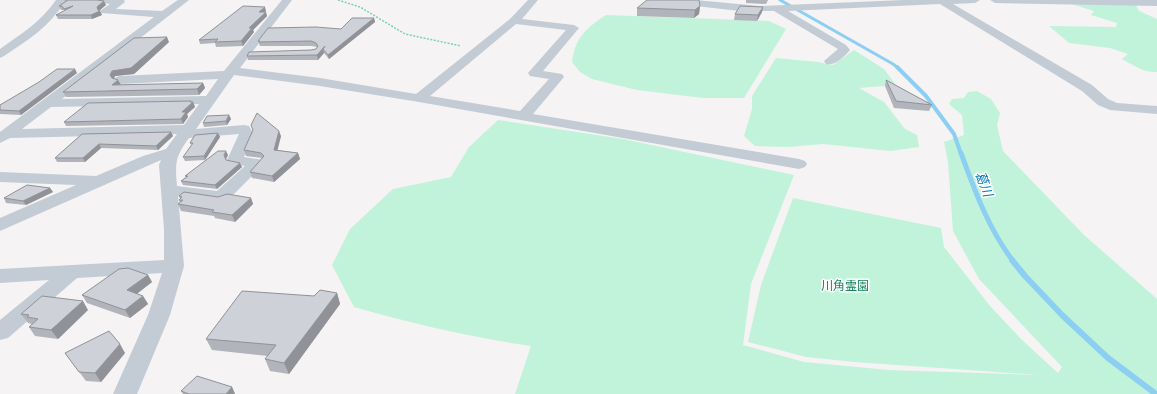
<svg xmlns="http://www.w3.org/2000/svg" width="1157" height="394" font-family="'Archivo Narrow','Noto Sans JP',sans-serif">
<rect width="100%" height="100%" fill="#f5f3f3"/>
<g fill="#c1f3db">
<path d="M1085 0H1119L1136 5 1139 11 1157 19V72C1144 73 1133 65 1122 59L1128 54 1110 48 1069 43 1049 26 1116 27 1117 23 1091 15 1094 11 1068 3Z"/>
<path d="M606 15 769 21 786 29 744 98H703L637 90 592 79 580 72 572 62C575 38 586 28 606 15Z"/>
<polygon points="854,50 884,69 896,85 859,88 884,102 905,129 917,135 919,147 891,151 823,144 788,147 755,146 744,136 752,109 752,96 776,58 818,62 833,65"/>
<path d="M977 91 991 99 1000 113 997 125 1003 151 1084 235 1157 299V394H515L531 346C469 337 414 324 354 307L332 265 350 229 393 189 451 177 469 147 498 120 623 139 794 175 751 284 743 345 804 362 889 370 1040 375 854 362 806 357 748 342 761 285 793 198 941 228 944 247 990 306 1022 340 1058 373 1062 367 979 279 953 231 948 162 944 142 964 135 962 115 949 104 952 99 964 98 968 92Z"/>
</g>
<g fill="none" stroke-linecap="round" stroke-linejoin="round">
<polyline stroke="#8ccff2" stroke-width="3" points="780,0 893,64 898,68"/>
<polyline stroke="#8ccff2" stroke-width="4" points="897,67 926,96 954,134 961,154"/>
<path stroke="#8ccff2" stroke-width="5" d="M961 153C975 191 988 228 1013 261"/>
<polyline stroke="#8ccff2" stroke-width="6" points="1012,260 1025,276 1062,315 1108,358 1156,394"/>
<polyline stroke="#76d3b2" stroke-width="1.5" stroke-dasharray="2 1.5" stroke-linecap="butt" points="338,0 360,7 405,34 461,46"/>
<g fill="#c3cbd4" fill-rule="evenodd">
<path d="M56 0H66C48 28 31 38 4 56L0 58V49C21 34 41 22 56 0Z"/>
<path d="M94 0H124L125 2 116 9 162 11 178 0H189L62 99 206 96 218 79 120 84 116 83 114 80 116 77 120 76 224 71 282 0H292L240 68 320 78 416 94 510 19 528 0H538L522 19 574 25 579 28 543 71 562 74 564 77 533 114 799 159 805 161 807 164 805 167 799 169 419 102 320 86 234 75 196 129 244 125 249 126 254 135 244 157 263 160 265 163 227 201 221 202 178 196 184 266 170 315 137 394H113L148 315 162 273 77 278 8 338 0 340V320L49 280 0 283V269L164 260V229L159 165 161 160 0 231V218L76 185 0 182V172L96 176 143 156 166 149 177 134 10 138 0 143V132L154 17 101 13 100 11 110 4 96 2ZM516 24 566 30 528 73 530 76 549 79 520 111 430 96ZM199 104 184 125 22 129 51 107ZM239 134 227 160 229 163 245 166 217 191 177 186C175 163 175 157 189 138Z"/>
<path d="M664 0H695L760 6 904 0H980L975 3 953 4 1092 85 1108 99 1117 103 1157 106V114L1110 110 1098 105 1082 91 940 4 788 11 846 45 850 50C844 57 835 66 826 64L824 61 838 49 774 11H740L669 3Z"/>
<polygon points="990,0 1157,0 1157,6 995,3"/>
</g>
</g>
<g fill="#b1b4ba">
<polygon points="64,0 97,0 106,5 99,10 102,15 92,19 58,19 56,15 64,11 64,10 61,10 59,6 65,2"/>
<polygon points="746,0 768,0 766,4 746,3"/>
<polygon points="700,6 699,14 694,18 637,16 637,8"/>
<polygon points="763,7 762,12 757,21 734,20 735,14"/>
<polygon points="266,11 265,12 267,16 253,30 254,32 243,46 216,47 215,43 200,44 199,40"/>
<polygon points="374,18 375,22 329,59 324,53 318,60 248,60 247,56 311,50 316,49 317,47 312,46 260,46 258,41 341,29"/>
<polygon points="169,42 134,74 115,76 114,79 121,85 203,83 205,88 199,95 66,97 63,92"/>
<polygon points="77,73 21,115 0,114 0,105"/>
<polygon points="886,80 932,105 929,111 894,108 885,86"/>
<polygon points="191,101 192,102 193,102 195,107 187,114 188,117 183,124 66,126 64,122"/>
<polygon points="229,115 231,119 227,125 204,127 203,123"/>
<polygon points="251,125 281,136 277,150 298,153 300,159 274,182 252,178 250,172 262,158 246,156 244,150 253,130"/>
<polygon points="171,132 173,136 158,150 101,148 85,162 57,162 55,158 82,134"/>
<polygon points="218,133 220,137 205,160 185,161 183,157 192,145 190,143"/>
<polygon points="228,155 226,159 226,160 242,167 217,189 183,185 181,181 186,178 185,176"/>
<polygon points="50,188 53,192 26,205 6,203 4,198"/>
<polygon points="179,196 251,198 253,204 235,222 215,218 214,216 181,211 178,204 180,203 179,200 180,199"/>
<polygon points="148,275 152,282 137,294 143,296 148,304 130,318 87,303 82,295"/>
<polygon points="337,293 340,304 289,374 270,371 265,359 268,356 212,350 206,339 314,296"/>
<polygon points="88,310 58,339 35,336 29,327 32,324 28,323 21,314"/>
<polygon points="65,353 125,353 101,382 86,381"/>
<polygon points="232,387 235,394 183,394 181,391"/>
</g>
<g fill="#909297">
<polygon points="104,1 106,5 99,11 100,11 102,15 92,19 91,15 97,7"/>
<polygon points="700,6 699,14 694,18 695,10"/>
<polygon points="265,7 266,11 260,16 259,12"/>
<polygon points="763,7 762,12 757,21 758,15"/>
<polygon points="266,12 267,16 253,30 254,32 243,46 241,41 249,28"/>
<polygon points="374,18 375,22 329,59 328,55"/>
<polygon points="167,37 169,42 134,74 115,76 113,81 110,75 112,71"/>
<polygon points="323,49 324,53 318,60 317,55"/>
<polygon points="75,69 77,73 21,115 19,111"/>
<polygon points="118,80 121,85 115,91 112,85"/>
<polygon points="203,83 205,88 199,95 197,89"/>
<polygon points="191,101 192,103 193,102 195,107 187,114 188,117 183,124 181,119 182,112"/>
<polygon points="229,115 231,119 227,125 226,121"/>
<polygon points="279,131 281,136 276,156 274,150"/>
<polygon points="171,132 173,136 158,150 156,146"/>
<polygon points="218,133 220,137 205,160 204,156"/>
<polygon points="99,144 101,148 85,162 83,158"/>
<polygon points="226,151 228,155 226,159 224,155"/>
<polygon points="298,153 300,159 274,182 272,176"/>
<polygon points="240,163 242,167 217,189 215,185"/>
<polygon points="50,188 53,192 26,205 23,201"/>
<polygon points="251,198 253,204 235,222 232,215"/>
<polygon points="148,275 152,282 131,298 127,290"/>
<polygon points="337,293 340,304 289,374 284,363"/>
<polygon points="143,296 148,304 130,318 125,310"/>
<polygon points="83,301 88,310 58,339 51,330"/>
<polygon points="120,344 125,353 101,382 95,373"/>
<polygon points="232,387 235,394 226,394"/>
</g>
<g fill="#ced1d8" stroke="#909297">
<polygon points="68,0 97,0 104,1 97,7 98,10 100,11 91,15 56,15 73,6 64,9 62,6 59,6"/>
<polygon points="647,0 699,0 700,6 695,10 637,8"/>
<polygon points="243,6 265,7 259,12 266,12 249,28 252,28 241,41 215,42 218,39 199,40"/>
<polygon points="740,6 763,7 758,15 735,14"/>
<polygon points="352,18 374,18 328,55 323,49 325,46 317,55 247,56 249,52 311,50 316,49 318,46 316,43 311,41 259,42 260,41 258,41 268,28 316,27 341,29"/>
<polygon points="167,37 131,68 112,71 110,75 112,78 118,80 112,85 203,83 197,89 63,92 134,38"/>
<polygon points="57,69 75,69 19,111 0,110 0,105 39,82"/>
<polygon points="886,80 932,105 896,101"/>
<polygon points="191,101 190,102 193,102 182,112 186,112 181,119 64,122 88,103"/>
<polygon points="257,113 279,131 274,150 298,153 272,176 250,172 264,156 261,153 244,150 253,130 251,125"/>
<polygon points="229,115 226,121 203,123 207,116"/>
<polygon points="171,132 156,146 99,144 83,158 55,158 82,134"/>
<polygon points="218,133 204,156 183,157 193,143 190,143 195,135"/>
<polygon points="218,151 226,151 224,155 226,160 240,163 215,185 181,181 188,176 185,176"/>
<polygon points="27,185 50,188 23,201 4,198"/>
<polygon points="184,192 218,197 227,194 251,198 232,215 212,212 214,210 178,204 183,200 179,200 182,197 179,196"/>
<polygon points="128,268 148,275 127,290 143,296 125,310 82,295 119,269"/>
<polygon points="320,290 337,293 284,363 265,359 276,345 206,339 242,291 314,296"/>
<polygon points="42,296 83,301 51,330 29,327 38,319 27,317 29,315 21,314"/>
<polygon points="109,331 120,344 95,373 79,372 65,353"/>
<polygon points="197,376 232,387 226,394 189,394 181,391"/>
</g>
<g text-anchor="middle" dominant-baseline="central" stroke-width="3" stroke-linejoin="round" paint-order="stroke">
<g font-size="12" fill="#13845a" stroke="#fff">
<text x="845" y="286">川角霊園</text>
</g>
<g font-size="13" font-style="italic" fill="#047bb9" stroke="#fff">
<text transform="translate(984 184) rotate(69)">葛川</text>
</g>
</g>
</svg>
